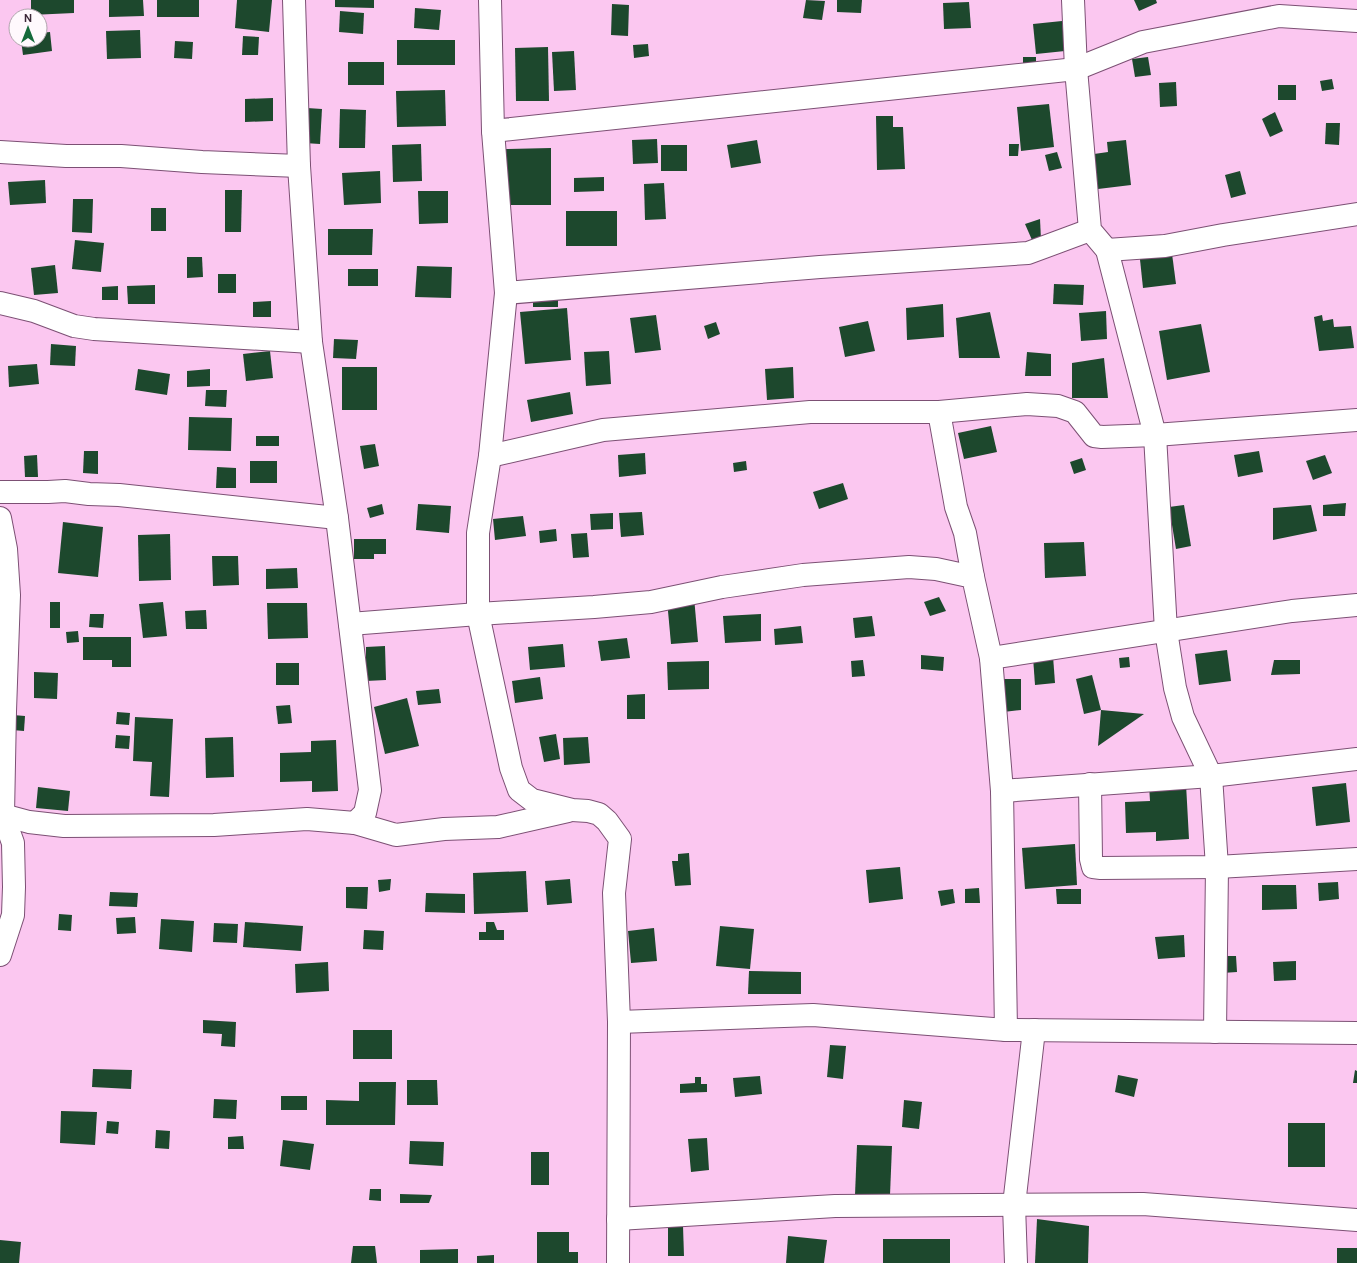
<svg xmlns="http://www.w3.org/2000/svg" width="1357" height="1263" font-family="'DM Sans',sans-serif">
<rect width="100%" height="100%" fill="#fbc7f0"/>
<g fill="#1d482d">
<polygon points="31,0 74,0 74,13 31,15"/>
<polygon points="109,0 143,0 144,16 109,17"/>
<rect x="157" y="0" width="42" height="17"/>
<polygon points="237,0 272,0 269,32 235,28"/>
<polygon points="335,0 374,0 374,8 335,7"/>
<polygon points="806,0 825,1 822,20 803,18"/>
<polygon points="837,0 862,0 861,13 837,12"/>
<polygon points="1134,0 1156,0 1157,3 1139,11"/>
<polygon points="969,2 971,28 944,29 943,3"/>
<polygon points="612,4 629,5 628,36 611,35"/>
<polygon points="415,8 441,10 439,30 414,28"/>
<polygon points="340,11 364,13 363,34 339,32"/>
<polygon points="1062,21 1065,51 1036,54 1033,24"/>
<polygon points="140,30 141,58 107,59 106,31"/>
<polygon points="50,32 52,51 23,55 21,40 40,40 40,33"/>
<polygon points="243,36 259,37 258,55 242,55"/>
<rect x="397" y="40" width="58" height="25"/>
<polygon points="175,41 193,42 192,59 174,58"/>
<polygon points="648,44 649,56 634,58 633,45"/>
<polygon points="548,47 549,101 516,101 515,48"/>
<polygon points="574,51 576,90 554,91 552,52"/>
<rect x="1023" y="57" width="13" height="12"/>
<polygon points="1148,57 1151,75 1135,77 1132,59"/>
<rect x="348" y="62" width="36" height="23"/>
<polygon points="1332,79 1334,89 1322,91 1320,81"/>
<polygon points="1176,82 1177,106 1160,107 1159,83"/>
<rect x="1278" y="85" width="18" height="15"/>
<polygon points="445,90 446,126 397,127 396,91"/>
<polygon points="273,98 273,121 245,122 245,99"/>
<polygon points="1049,104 1054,147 1021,151 1017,107"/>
<polygon points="307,108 322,109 320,144 304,143"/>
<polygon points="340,109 366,110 365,148 339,148"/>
<polygon points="1275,112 1283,131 1270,137 1262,119"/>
<polygon points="876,116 893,116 893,127 903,127 905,169 877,170"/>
<polygon points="1326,123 1340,123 1339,145 1325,144"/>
<polygon points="657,139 658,163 633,164 632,140"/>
<polygon points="757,140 761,163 731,168 727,145"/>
<polygon points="1126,140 1131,185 1098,189 1094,154 1108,152 1107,142"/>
<polygon points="421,144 422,181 393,182 392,145"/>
<polygon points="1009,144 1019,144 1018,156 1009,156"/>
<rect x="661" y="145" width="26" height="26"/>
<polygon points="551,148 551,205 506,205 506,149"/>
<polygon points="1057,152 1062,168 1049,171 1045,155"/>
<polygon points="380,171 381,203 344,205 342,173"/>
<polygon points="1240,171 1246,194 1231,198 1225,175"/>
<polygon points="604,177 604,191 574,192 574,178"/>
<polygon points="45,180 46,203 10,205 8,182"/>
<polygon points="664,183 666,219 645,220 644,184"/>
<polygon points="225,190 242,190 241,232 225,232"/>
<polygon points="418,191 448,191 448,223 419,224"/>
<polygon points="73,199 93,199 92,233 72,232"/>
<rect x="151" y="208" width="15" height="23"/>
<rect x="566" y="211" width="51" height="35"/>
<polygon points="1040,219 1041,239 1032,240 1025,224"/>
<polygon points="328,229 373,229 372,255 328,255"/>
<polygon points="75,240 104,243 101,272 72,269"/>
<polygon points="1171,246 1176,284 1143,288 1139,250"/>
<polygon points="187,257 202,257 203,277 187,278"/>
<polygon points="55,265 58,293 34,295 31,268"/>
<polygon points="417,266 452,267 451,298 415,297"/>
<rect x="348" y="269" width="30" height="17"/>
<rect x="218" y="274" width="18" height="19"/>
<polygon points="1054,284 1084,285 1083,305 1053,304"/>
<polygon points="155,285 155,304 128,304 127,286"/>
<polygon points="118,286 118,300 102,300 102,287"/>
<rect x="533" y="294" width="25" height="13"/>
<polygon points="271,301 271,317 253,317 253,302"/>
<polygon points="943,304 944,337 907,340 906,308"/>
<polygon points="567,308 571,360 525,364 520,312"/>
<polygon points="1106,311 1107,339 1081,341 1079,313"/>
<polygon points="990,312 1000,358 959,358 956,318"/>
<polygon points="656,315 661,350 635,353 630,318"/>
<polygon points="1322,315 1323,321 1333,319 1334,327 1351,326 1354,348 1319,351 1314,317"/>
<polygon points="868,321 875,351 845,357 839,327"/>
<polygon points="716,322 720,334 708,339 704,326"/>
<polygon points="1201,324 1210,372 1167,380 1159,331"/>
<polygon points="334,339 358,340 356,359 333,358"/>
<polygon points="51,344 76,346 75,366 50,365"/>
<polygon points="270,351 273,378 246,381 243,354"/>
<polygon points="609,351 611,384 586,386 584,352"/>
<polygon points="1027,352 1051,354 1051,376 1025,376"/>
<polygon points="1104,358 1108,398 1072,398 1072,363"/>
<polygon points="37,364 39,384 9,387 8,366"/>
<rect x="342" y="367" width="35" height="43"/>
<polygon points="793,367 794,398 767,400 765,369"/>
<polygon points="138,369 170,374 167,395 135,390"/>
<polygon points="210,369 210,386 187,387 187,371"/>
<polygon points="206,390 227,390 226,407 205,406"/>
<polygon points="570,392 573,414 531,422 527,400"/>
<polygon points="189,417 232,418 231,451 188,450"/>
<polygon points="991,426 997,452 964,459 958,433"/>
<rect x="256" y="436" width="23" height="10"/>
<polygon points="375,444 379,466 364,469 360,446"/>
<polygon points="84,451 98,451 98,474 83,473"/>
<polygon points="1259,451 1263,472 1238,477 1234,455"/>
<polygon points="645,453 646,474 619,477 618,455"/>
<polygon points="37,455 38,477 25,477 24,456"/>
<polygon points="1325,455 1332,473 1313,480 1306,461"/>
<polygon points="1082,458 1086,470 1074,474 1070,462"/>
<rect x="250" y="461" width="27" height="22"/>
<polygon points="746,461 747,470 734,472 733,463"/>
<polygon points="217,467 236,468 236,488 216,488"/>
<polygon points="843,483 848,499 819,509 813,492"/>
<polygon points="1346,503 1345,516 1323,516 1323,505"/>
<polygon points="382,504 384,514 370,518 367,508"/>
<polygon points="418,504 451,506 449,533 416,530"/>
<polygon points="1184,505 1191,546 1176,549 1169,507"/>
<polygon points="1311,505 1317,531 1273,540 1273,508"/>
<polygon points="642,512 644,535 621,537 619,513"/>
<polygon points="613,513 613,529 591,530 590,514"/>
<polygon points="523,516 526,536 495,540 493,519"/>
<polygon points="63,522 103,527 98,577 58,573"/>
<polygon points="556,529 557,541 540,543 539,531"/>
<polygon points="587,533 589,557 573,558 571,534"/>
<polygon points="170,534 171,580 139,581 138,535"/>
<polygon points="354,539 386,539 386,554 374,554 374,559 354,559"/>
<polygon points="1084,542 1086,576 1045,578 1044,543"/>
<polygon points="212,556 238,556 239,585 213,586"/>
<polygon points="297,568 298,588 266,589 266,569"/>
<polygon points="694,597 698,642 671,644 667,600"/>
<polygon points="939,597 946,611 930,616 924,602"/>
<rect x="50" y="602" width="10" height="26"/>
<polygon points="163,602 167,636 143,638 139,604"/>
<polygon points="267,603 307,603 308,638 268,639"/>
<polygon points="206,610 207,629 186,629 185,611"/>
<polygon points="90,614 104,614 103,628 89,627"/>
<polygon points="761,614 761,641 725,643 723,616"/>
<polygon points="872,616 875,636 855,638 853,618"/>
<polygon points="801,626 803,643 775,645 774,629"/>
<polygon points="78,631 79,642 67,643 66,632"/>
<polygon points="83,637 131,637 131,667 112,667 112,660 83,660"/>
<polygon points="627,638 630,658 601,661 598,641"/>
<polygon points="563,644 565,667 530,670 528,647"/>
<polygon points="385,646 386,680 366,681 366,647"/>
<polygon points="1227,650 1231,681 1199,685 1195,654"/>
<polygon points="921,655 944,657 943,671 921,669"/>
<polygon points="1053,656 1055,683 1035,685 1033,657"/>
<polygon points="1129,657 1130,667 1120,668 1119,658"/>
<polygon points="863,660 865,676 852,677 851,661"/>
<polygon points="1274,660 1300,660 1300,674 1271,675"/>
<polygon points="709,661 709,689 668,690 667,662"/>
<rect x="276" y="663" width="23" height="22"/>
<polygon points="34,672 58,673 57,699 34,698"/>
<polygon points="1092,675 1101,710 1084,714 1076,679"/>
<polygon points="540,677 543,699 515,703 512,681"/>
<polygon points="1002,679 1021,679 1021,710 995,713"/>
<polygon points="439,689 441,703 418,705 416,691"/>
<polygon points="645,694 645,719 627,719 627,695"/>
<polygon points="407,698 419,746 385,754 374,707"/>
<polygon points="290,705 292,723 278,724 276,706"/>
<polygon points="1101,710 1144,714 1098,746"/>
<polygon points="117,712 130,713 129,725 116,724"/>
<polygon points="13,715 25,716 24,731 12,730"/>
<polygon points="135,717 173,719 169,797 150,796 152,762 133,761"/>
<polygon points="556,734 560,759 544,762 539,737"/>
<polygon points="116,735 130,736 129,749 115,748"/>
<polygon points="233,737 234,777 206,778 205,738"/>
<polygon points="588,737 590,763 564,765 563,738"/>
<polygon points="336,740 338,791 312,792 312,781 280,782 280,753 311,752 311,741"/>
<polygon points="1346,783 1350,822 1316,826 1312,787"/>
<polygon points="1186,784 1189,839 1156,841 1156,832 1126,833 1125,802 1150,801 1149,785"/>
<polygon points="38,787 70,791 68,811 36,808"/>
<polygon points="1075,844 1077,885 1025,889 1022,848"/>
<polygon points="689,853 691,885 675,886 672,861 678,861 678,854"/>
<polygon points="900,867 903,899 869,903 866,870"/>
<polygon points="526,871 528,912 474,914 473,873"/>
<polygon points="391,879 390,890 379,892 378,880"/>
<polygon points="570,879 572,903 547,905 545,881"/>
<polygon points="1338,882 1339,899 1319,901 1318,883"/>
<polygon points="1262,885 1296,885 1297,909 1262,910"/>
<polygon points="346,887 368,887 367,909 346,908"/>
<polygon points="979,888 980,903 965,903 965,889"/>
<polygon points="953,889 955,903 941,906 938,891"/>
<polygon points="1056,889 1081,889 1081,904 1057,904"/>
<polygon points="110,892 138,893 137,907 109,906"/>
<polygon points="426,893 465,894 465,913 425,912"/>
<polygon points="59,914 72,915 71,931 58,930"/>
<polygon points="135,917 136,933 117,934 116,918"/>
<polygon points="161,919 194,921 192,952 159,949"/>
<polygon points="245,922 303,926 301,951 243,947"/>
<polygon points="486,922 494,922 497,930 504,930 504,940 479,940 479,932 486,932"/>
<polygon points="214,923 238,924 237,943 213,942"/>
<polygon points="720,926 754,929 750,969 716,966"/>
<polygon points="654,928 657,961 631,963 628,931"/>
<polygon points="364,930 384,931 383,950 363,949"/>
<polygon points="1184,935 1185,957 1158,959 1155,937"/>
<polygon points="1222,956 1236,956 1237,972 1222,973"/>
<polygon points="1296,961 1296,980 1274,981 1273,962"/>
<polygon points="328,962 329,991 296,993 295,964"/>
<polygon points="749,971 801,972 801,994 748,994"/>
<polygon points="203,1020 236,1022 235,1047 221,1046 222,1034 203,1033"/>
<rect x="353" y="1030" width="39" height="29"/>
<polygon points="830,1045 846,1046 843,1079 827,1077"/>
<polygon points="93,1069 132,1070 131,1089 92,1087"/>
<polygon points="1355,1070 1357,1071 1357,1083 1353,1083"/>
<polygon points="1118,1075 1138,1079 1134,1097 1115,1092"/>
<polygon points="760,1076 762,1094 735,1097 733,1078"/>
<polygon points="695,1077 701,1077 701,1084 707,1084 707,1092 680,1093 680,1084 695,1083"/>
<polygon points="407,1080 437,1080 438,1105 407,1105"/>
<polygon points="359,1082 396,1082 395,1125 326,1125 326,1100 359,1101"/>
<rect x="281" y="1096" width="26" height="14"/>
<polygon points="214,1099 237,1100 236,1119 213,1118"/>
<polygon points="904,1100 922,1102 919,1129 902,1127"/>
<polygon points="61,1111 97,1112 95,1145 60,1143"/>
<polygon points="107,1121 119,1122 118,1134 106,1133"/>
<rect x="1288" y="1123" width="37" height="44"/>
<polygon points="156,1130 170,1131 169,1149 155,1148"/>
<polygon points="243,1136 244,1149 228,1149 228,1137"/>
<polygon points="707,1138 709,1170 691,1172 688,1139"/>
<polygon points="283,1140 314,1144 310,1170 280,1166"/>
<polygon points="410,1141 444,1142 443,1166 409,1164"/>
<polygon points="857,1145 892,1146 890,1195 855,1195"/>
<rect x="531" y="1152" width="18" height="33"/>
<polygon points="370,1189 381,1189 381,1201 369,1200"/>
<polygon points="400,1194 432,1195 429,1203 400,1203"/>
<polygon points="1037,1219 1089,1226 1088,1263 1035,1263"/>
<polygon points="668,1226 683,1226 684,1256 668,1256"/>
<polygon points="537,1232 569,1232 569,1252 578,1252 578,1263 537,1263"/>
<polygon points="788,1236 827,1240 824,1263 786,1263"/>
<rect x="883" y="1239" width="67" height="24"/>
<polygon points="0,1240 21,1242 19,1263 0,1263"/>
<polygon points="353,1246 375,1246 377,1263 351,1263"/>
<rect x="1337" y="1248" width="20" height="15"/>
<polygon points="458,1249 458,1263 420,1263 420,1250"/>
<polygon points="494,1255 494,1263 477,1263 477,1256"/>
</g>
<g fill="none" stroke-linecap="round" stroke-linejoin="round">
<g stroke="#7c5074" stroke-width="24">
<g id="street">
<polyline points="294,0 299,166 311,342 337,518 370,790 365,813 355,823"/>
<polyline points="490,0 493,131 506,293 490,456 478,533 478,614 511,768 519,790 532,800 572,810 588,811 599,814 607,821 620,839 614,893 619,1022 618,1263"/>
<polyline points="1073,0 1076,69 1090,230 1107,250 1155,435 1166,631 1175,688 1183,717 1211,776 1217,867 1215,1032"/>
<polyline points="493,131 1076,69 1143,42 1279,16 1357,21"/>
<polyline points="0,152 66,156 121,156 202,162 299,166"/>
<polyline points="1107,250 1165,246 1223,235 1357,214"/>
<polyline points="506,293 820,267 1028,253 1090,230"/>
<polyline points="0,303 34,311 74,326 94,329 311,342"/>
<polyline points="939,412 956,507 965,533 973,577"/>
<polyline points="490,456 603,430 810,412 939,412 1027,404 1058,406 1075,412 1094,436 1102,437 1155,435 1357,420"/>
<polyline points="0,492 48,492 65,491 89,494 119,495 337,518"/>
<polyline points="0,518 6,549 9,595 5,711 3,815 13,843 14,887 13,915 0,955"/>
<polyline points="350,624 478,614 594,607 651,602 722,587 803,575 909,567 936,569 973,577 991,658 1002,791 1006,1030"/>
<polyline points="991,658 1292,611 1357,605"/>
<polyline points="1090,784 1091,859 1093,867 1101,868 1217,867 1357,859"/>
<polyline points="1002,791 1211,776 1357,759"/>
<polyline points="3,815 29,822 64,826 214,825 307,819 355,823 396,835 444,829 498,827 568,811"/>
<polyline points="619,1022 813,1015 1006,1030 1357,1033"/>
<polyline points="618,1219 835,1206 1143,1204 1357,1220"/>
<polyline points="1016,1263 1014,1205 1034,1030"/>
</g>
</g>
<use href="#street" stroke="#fff" stroke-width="22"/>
</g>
<g transform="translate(28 28)"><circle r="19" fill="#fff9fd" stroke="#b1a5ae"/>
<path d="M0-3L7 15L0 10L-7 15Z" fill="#156a3b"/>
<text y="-6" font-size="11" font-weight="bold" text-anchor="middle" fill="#3c2838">N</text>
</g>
</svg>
